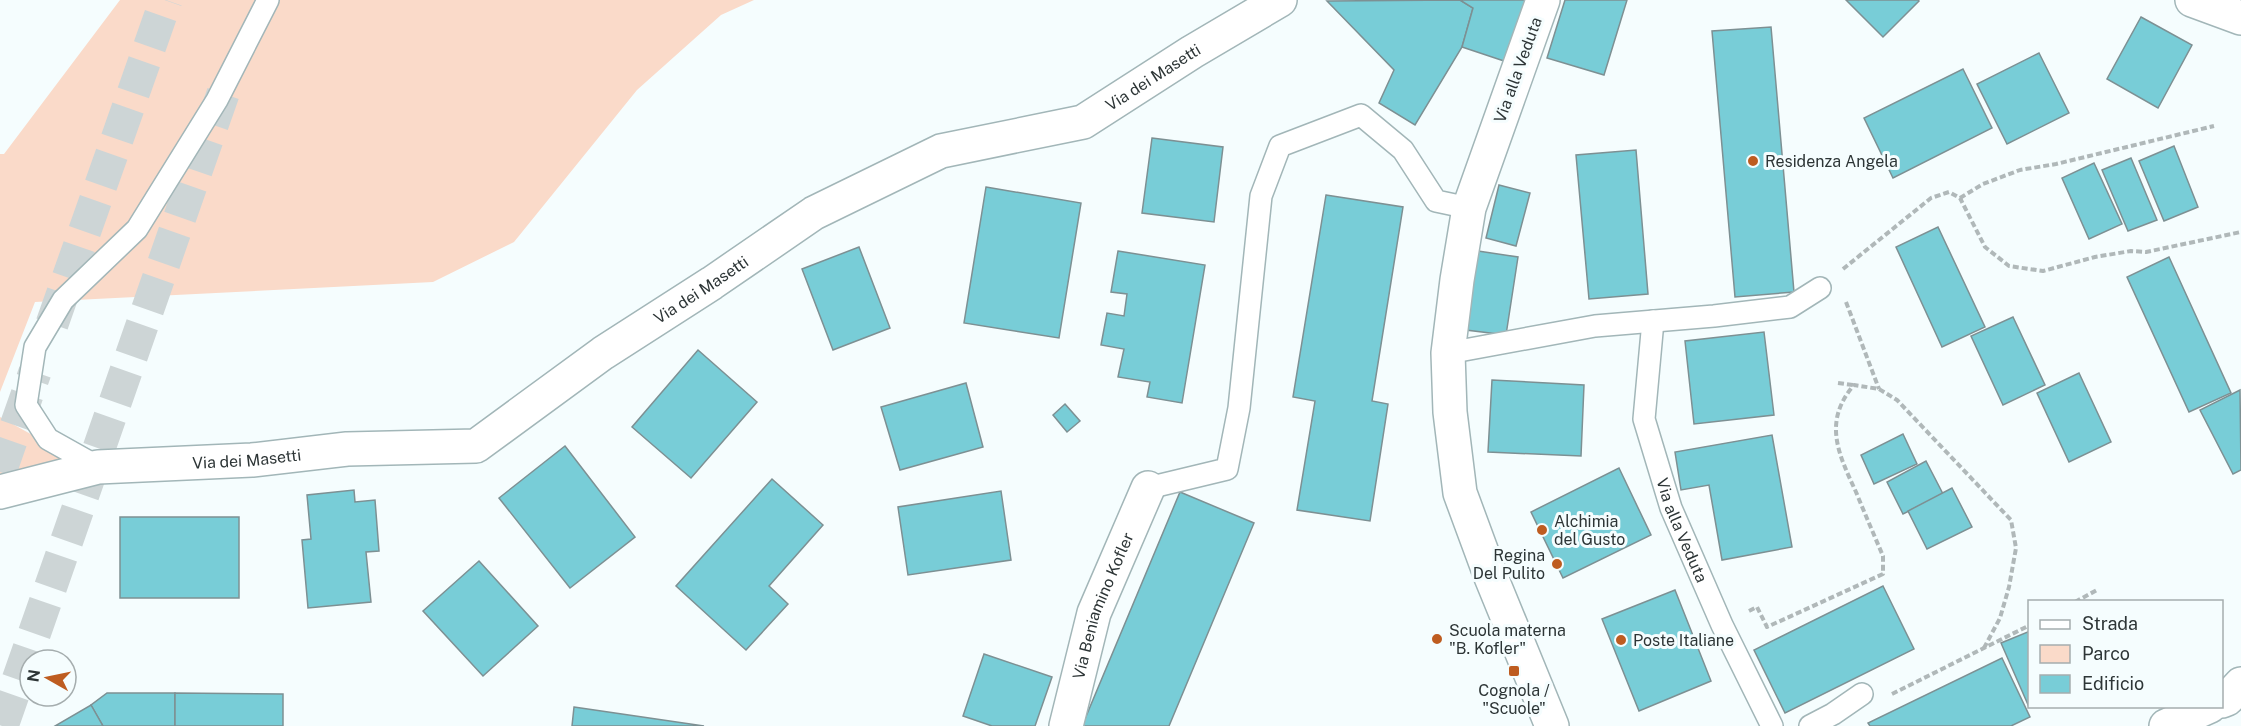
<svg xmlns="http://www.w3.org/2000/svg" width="2241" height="726" font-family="'Public Sans',sans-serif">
<rect width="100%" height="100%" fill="#f5fdfe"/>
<g fill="#fadac9">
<polygon points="120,0 754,0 721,15 637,90 514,242 433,282 35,302 0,392 0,154 4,154"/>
<polygon points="0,417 99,472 0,485"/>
</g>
<g fill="#78cdd7" stroke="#7d9093" stroke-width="1.5">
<polygon points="1460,0 1473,8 1462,47 1415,125 1379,103 1394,70 1327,1"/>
<polygon points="1460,0 1527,0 1507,62 1462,47 1473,8"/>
<polygon points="1565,0 1627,0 1604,75 1547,58"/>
<polygon points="1846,0 1918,0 1919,1 1883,37"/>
<polygon points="2141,17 2192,45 2158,108 2107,79"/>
<polygon points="1771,27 1794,292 1735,297 1712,31"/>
<polygon points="2039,53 2069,113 2007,144 1977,84"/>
<polygon points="1963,69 1992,128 1893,178 1864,118"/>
<polygon points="1152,138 1223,147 1214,222 1142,213"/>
<polygon points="2174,146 2198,207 2164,221 2139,161"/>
<polygon points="1636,150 1648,294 1589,299 1576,155"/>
<polygon points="2131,158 2157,220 2128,231 2102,170"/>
<polygon points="2094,163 2122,224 2089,239 2062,178"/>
<polygon points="1499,185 1530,193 1516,246 1486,238"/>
<polygon points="986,187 1081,203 1059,338 964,323"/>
<polygon points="1326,195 1403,207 1372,401 1388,404 1370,521 1297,510 1315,401 1293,397"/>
<polygon points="1938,227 1985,327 1942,347 1896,247"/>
<polygon points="859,247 890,328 833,350 802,269"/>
<polygon points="1118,251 1205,265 1182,403 1147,397 1150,382 1118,377 1124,349 1101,345 1107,313 1124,316 1127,294 1111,292"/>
<polygon points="1478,251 1518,257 1506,335 1466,330"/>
<polygon points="2169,257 2231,393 2189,412 2127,277"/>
<polygon points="2013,317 2045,385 2003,405 1971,336"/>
<polygon points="1764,332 1774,415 1694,424 1685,341"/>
<polygon points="698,350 757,402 691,478 632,427"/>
<polygon points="2079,373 2111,442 2069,462 2037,393"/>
<polygon points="1492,380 1584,385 1581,456 1488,452"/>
<polygon points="966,383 983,447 900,470 881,407"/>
<polygon points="2240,390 2241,470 2233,474 2200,410"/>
<polygon points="1065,404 1080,421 1067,432 1053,415"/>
<polygon points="1903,434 1917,464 1874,484 1861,455"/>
<polygon points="1772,435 1792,547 1722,560 1709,485 1681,490 1675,452"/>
<polygon points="565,446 635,537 570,588 499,498"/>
<polygon points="1926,461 1943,494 1903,514 1887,482"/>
<polygon points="1619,468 1651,535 1563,578 1531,512"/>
<polygon points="772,479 823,525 769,586 788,604 746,650 676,586"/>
<polygon points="1952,488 1972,527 1927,549 1908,511"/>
<polygon points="354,490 355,502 375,500 379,551 366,552 371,602 308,608 302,540 311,539 307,495"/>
<polygon points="1001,491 1011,560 908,575 898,507"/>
<polygon points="1180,492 1254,523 1169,726 1082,726"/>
<rect x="120" y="517" width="119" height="81"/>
<polygon points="479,561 538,626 483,676 423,611"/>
<polygon points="1883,586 1914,649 1785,713 1754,650"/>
<polygon points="1675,590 1711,681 1639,711 1602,619"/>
<polygon points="2030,631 2030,706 2029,707 2001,643"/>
<polygon points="984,654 1052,677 1035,726 992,726 963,716"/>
<polygon points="2002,658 2030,717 2011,726 1870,726 1868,723"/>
<polygon points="107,693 175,693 175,726 103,726 91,705"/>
<polygon points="175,693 283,694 283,726 175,726"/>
<polygon points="91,705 103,726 55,726"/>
<polygon points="574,707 704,726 572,726"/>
</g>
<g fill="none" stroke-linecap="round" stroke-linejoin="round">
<g stroke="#cdd5d6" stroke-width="33" stroke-dasharray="33 16" stroke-linecap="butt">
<polyline points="52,324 166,0"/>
<polyline points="0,472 35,372"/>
<polyline points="2,726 225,88"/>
</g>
<g stroke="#a2b6b8" stroke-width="24">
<g id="service">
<path id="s1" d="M1653 321 1644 419 1671 508 1722 625 1772 726"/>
<polyline points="1448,353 1595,326 1714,316 1790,307 1820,288"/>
<polyline points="98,467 48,439 26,405 35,347 63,300 137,229 217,100 268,0"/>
<polyline points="1148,488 1227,469 1239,408 1261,196 1280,146 1361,115 1403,150 1436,201 1469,208"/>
<polyline points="1810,726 1833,714 1862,694"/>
</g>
</g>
<g stroke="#a2b6b8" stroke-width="36">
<g id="minor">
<polyline points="2192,0 2241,18"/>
<path id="s2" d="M0 492 98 467 252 460 347 449 476 446 603 353 712 283 814 213 941 151 1083 122 1192 52 1280 0"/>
<polyline points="2222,701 2227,699 2241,684"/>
<path id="s3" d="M1066 726 1094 613 1148 488"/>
<polyline points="2166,726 2210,706"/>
</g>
</g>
<g stroke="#a2b6b8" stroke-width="36">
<polyline id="tertiary" points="1543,0 1469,208 1457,280 1448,353 1450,412 1460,493 1491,577 1552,726"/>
</g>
<g stroke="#b0b8b9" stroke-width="4" stroke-dasharray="6 3" stroke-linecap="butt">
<polyline points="1960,198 1983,184 2020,170 2056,164 2214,126"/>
<polyline points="1843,269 1931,198 1949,192 1960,198 1985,247 2009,266 2043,271 2095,257 2131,251 2146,252 2241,232"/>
<polyline points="1846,302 1879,389"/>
<polyline points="1838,383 1853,385"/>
<polyline points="2075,602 2097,590"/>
<path d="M1749 611 1757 607 1767 627 1883 574V556C1874 535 1865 514 1856 492 1839 455 1822 422 1854 385L1879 389 1897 400 2011 520 2016 548 2009 587 2000 618 1984 648"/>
<polyline points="1892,694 2030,625"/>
</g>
<use href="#service" stroke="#fff" stroke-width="21"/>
<use href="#minor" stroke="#fff" stroke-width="33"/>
<use href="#tertiary" stroke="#fff" stroke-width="33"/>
</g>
<g fill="#be5c20" stroke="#f5fdfe" stroke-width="2">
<circle cx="1753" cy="161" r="6"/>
<circle cx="1542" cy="530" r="6"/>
<circle cx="1557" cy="564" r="6"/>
<circle cx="1437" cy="639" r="6"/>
<circle cx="1621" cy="640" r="6"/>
<rect x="1508" y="665" width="12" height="12" rx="3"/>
</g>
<g text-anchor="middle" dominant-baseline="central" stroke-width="6" stroke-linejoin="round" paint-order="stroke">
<g font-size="16" fill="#2d3536" stroke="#f5fdfe">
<text transform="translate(1518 70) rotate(-70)">Via alla Veduta</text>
<text stroke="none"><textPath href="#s2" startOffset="1260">Via dei Masetti</textPath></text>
<text stroke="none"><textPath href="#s2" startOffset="754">Via dei Masetti</textPath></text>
<text stroke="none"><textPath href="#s2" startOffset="250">Via dei Masetti</textPath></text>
<text stroke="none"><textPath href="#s1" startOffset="216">Via alla Veduta</textPath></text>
<text stroke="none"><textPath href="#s3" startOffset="126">Via Beniamino Kofler</textPath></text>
</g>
<g font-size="16" fill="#2d3536" stroke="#f5fdfe" text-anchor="start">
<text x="1765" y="161">Residenza Angela</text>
<text x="1554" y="521">Alchimia<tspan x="1554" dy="18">del Gusto</tspan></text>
<text x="1545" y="555" text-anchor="end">Regina<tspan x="1545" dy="18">Del Pulito</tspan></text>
<text x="1449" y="630">Scuola materna<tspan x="1449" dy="18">"B. Kofler"</tspan></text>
<text x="1633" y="640">Poste Italiane</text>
<text x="1514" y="690" text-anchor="middle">Cognola /<tspan x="1514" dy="18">"Scuole"</tspan></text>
</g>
</g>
<rect x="2028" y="600" width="195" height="108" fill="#f5fdfe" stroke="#a5adae" stroke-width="1.5"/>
<rect x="2040" y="620" width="30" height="9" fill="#ffffff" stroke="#a5adae" stroke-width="1.5"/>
<text x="2082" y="630" font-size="18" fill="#2d3536">Strada</text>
<rect x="2040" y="645" width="30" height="18" fill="#fadac9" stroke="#a5adae" stroke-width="1.5"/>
<text x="2082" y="660" font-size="18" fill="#2d3536">Parco</text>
<rect x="2040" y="675" width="30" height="18" fill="#78cdd7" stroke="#a5adae" stroke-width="1.5"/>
<text x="2082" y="690" font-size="18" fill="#2d3536">Edificio</text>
<g transform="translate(48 678) rotate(279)"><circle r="28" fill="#f5fdfe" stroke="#a5adae" stroke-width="1.5"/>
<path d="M0-4.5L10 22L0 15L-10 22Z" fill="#be5c20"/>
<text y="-9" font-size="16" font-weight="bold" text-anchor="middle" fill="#2d3536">N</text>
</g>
</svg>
